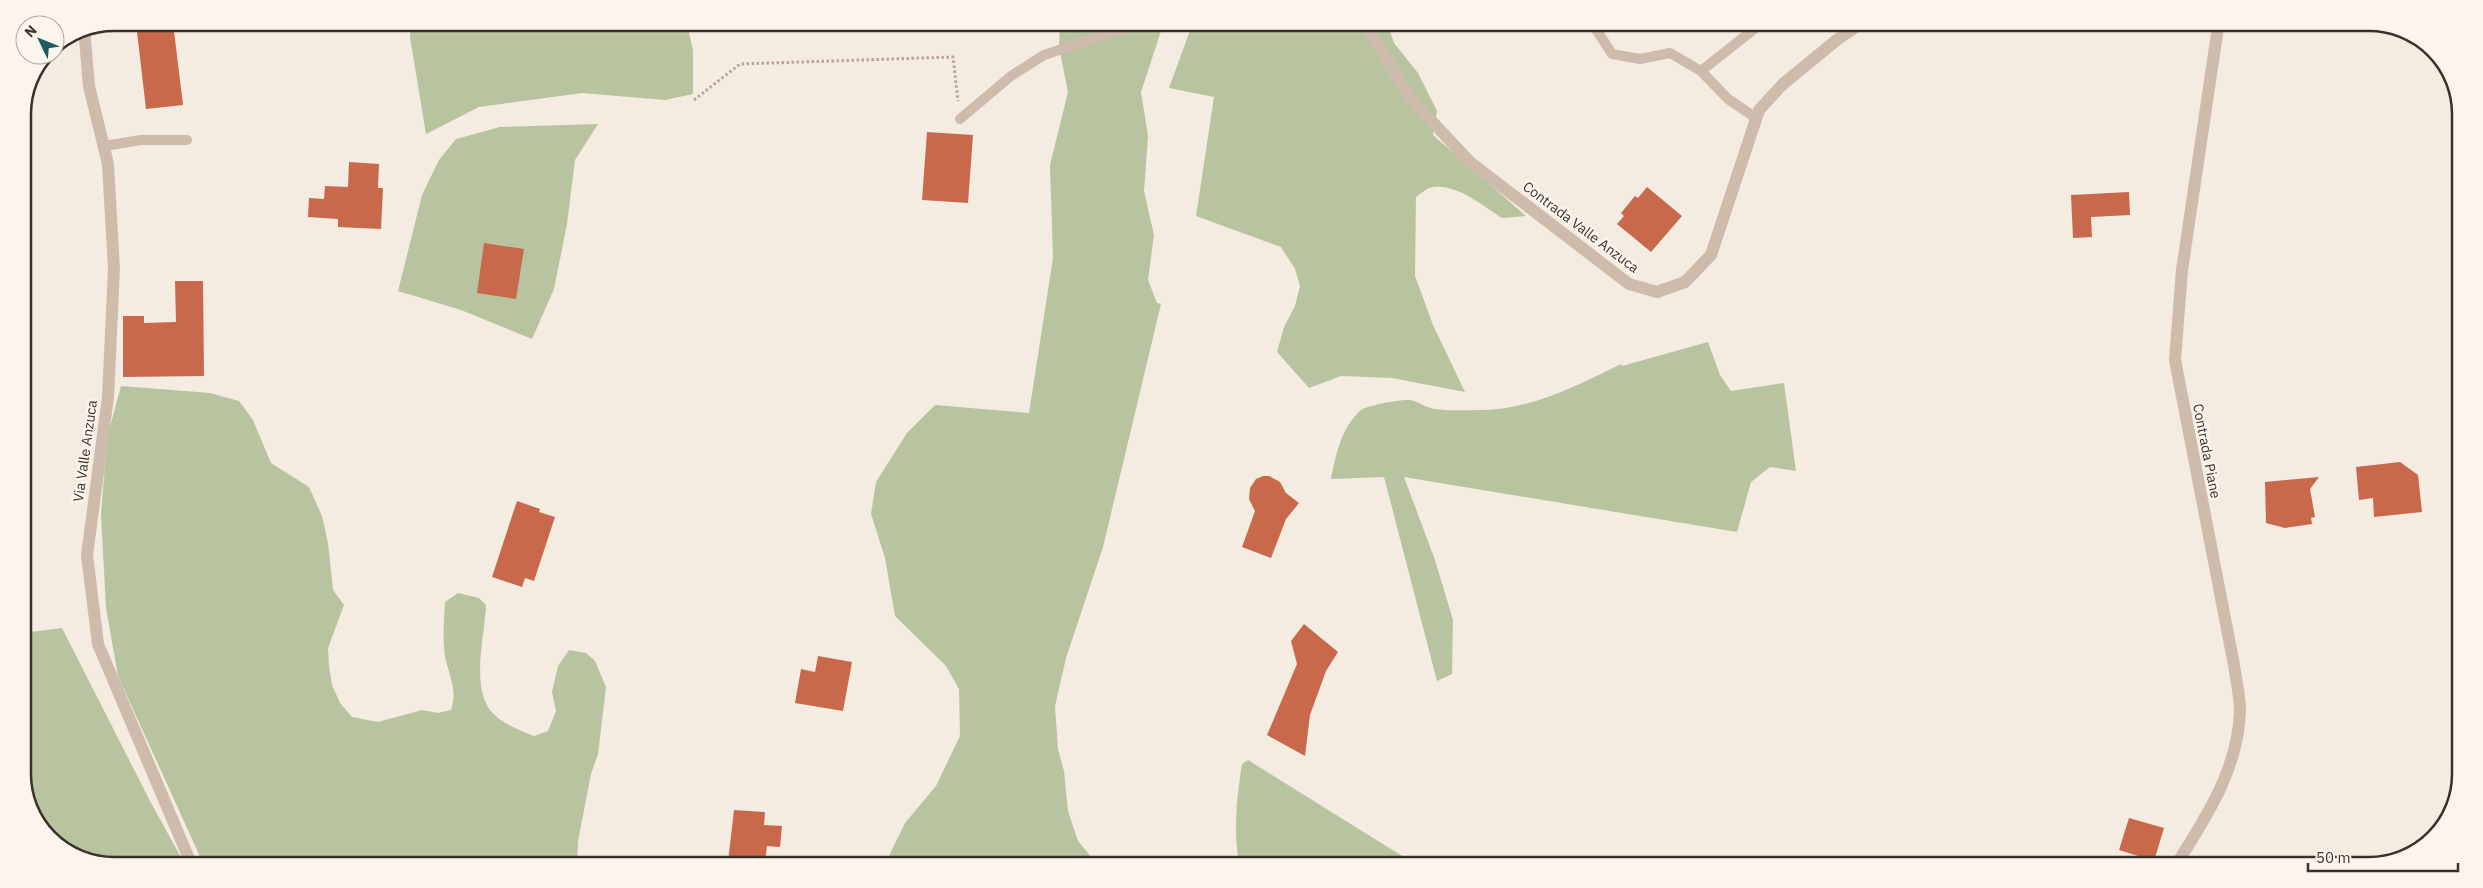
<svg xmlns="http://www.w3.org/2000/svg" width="2483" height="888" font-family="'IBM Plex Sans',sans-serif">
<rect width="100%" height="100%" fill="#f4ebe1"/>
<g fill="#b8c4a0">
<polygon points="411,23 687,24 693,50 693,94 665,100 582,93 479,107 426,134 410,37"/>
<polygon points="1060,24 1163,25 1141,92 1148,136 1144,191 1154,235 1148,280 1157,303 1161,304 1103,547 1066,658 1055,706 1058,749 1064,771 1068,811 1078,841 1093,859 1102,863 886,862 905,823 936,786 960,736 959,689 946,666 895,616 885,558 871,514 876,482 907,433 935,405 1029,413 1053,258 1050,165 1068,92 1059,47"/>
<path d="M1192 25H1388L1394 43 1418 73 1437 111 1433 135 1526 216 1502 218C1483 206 1454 181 1429 188 1425 190 1420 194 1416 197L1415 276 1433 325 1465 392 1392 378 1341 376 1309 388 1277 352 1284 327 1295 306 1300 286 1295 269 1281 247 1196 216 1214 97 1169 88Z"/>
<polygon points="598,124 575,160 567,224 554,289 532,339 461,310 398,291 422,195 439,160 456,139 500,127"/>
<path d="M1708 342 1720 375 1731 391 1784 383 1796 471 1770 467 1751 482 1737 532 1404 477 1435 560 1453 620 1452 674 1437 681 1384 477 1331 479C1336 454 1341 428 1361 410 1368 405 1401 399 1410 400 1418 401 1426 408 1435 409 1449 411 1466 410 1481 410 1533 409 1576 386 1621 364L1622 366Z"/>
<path d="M121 386 210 393 239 401 253 420 271 463 309 487 322 516 328 543 333 590 344 605 328 648 329 666 332 685 340 703 352 717 378 722 422 710 438 713 451 710C457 691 451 680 446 661 442 643 444 620 445 602L458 593 479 598 486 605C485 635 471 683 490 710 500 723 519 730 534 736L548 731 556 711 552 692 558 666 569 650 586 653 595 661 606 687 598 754 591 774 578 841 577 862 202 861 118 676 106 608 101 515 107 438Z"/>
<polygon points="62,628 150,801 183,861 85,861 42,830 23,780 23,633"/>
<path d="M1248 760 1415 864 1239 863C1233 830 1237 796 1242 764Z"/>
</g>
<g fill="#c8694b">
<polygon points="136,23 173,23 183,105 146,109"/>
<polygon points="927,132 973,135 968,203 922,200"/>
<polygon points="349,162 379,164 378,188 383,188 381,229 338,227 338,219 308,217 309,198 324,199 325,186 348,187"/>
<polygon points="1647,187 1682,216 1651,252 1617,224 1624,216 1621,213 1635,196 1638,198"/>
<polygon points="2129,192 2130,215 2091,217 2092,237 2073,238 2071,195"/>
<polygon points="484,243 524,249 516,299 477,293"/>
<polygon points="175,281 203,281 204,376 123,377 123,316 144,316 144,323 176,322"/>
<polygon points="2400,462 2418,475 2422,512 2374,517 2373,498 2359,500 2356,467"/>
<polygon points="1263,476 1269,476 1280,482 1286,493 1299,503 1286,519 1271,558 1242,547 1255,511 1249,499 1250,488 1256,479"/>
<polygon points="2319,477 2310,489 2315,517 2311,518 2312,524 2285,528 2266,523 2265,482"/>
<polygon points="517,501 540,509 539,512 555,517 534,581 525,578 522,587 492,577"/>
<polygon points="1304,624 1338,652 1326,671 1310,715 1305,756 1267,735 1297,664 1291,641"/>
<polygon points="818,656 852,662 843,711 795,703 801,669 815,672"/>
<polygon points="734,810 765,812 764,825 782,826 780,847 767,846 765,862 728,862"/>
<polygon points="2129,818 2164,828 2154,861 2119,850"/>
</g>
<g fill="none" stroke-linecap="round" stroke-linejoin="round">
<polyline stroke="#b9a596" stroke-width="3" stroke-dasharray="2.5 2.5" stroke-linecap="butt" points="694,100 740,64 953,57 958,101"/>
<g stroke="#cdbbac" stroke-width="10">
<polyline points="1594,26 1612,54 1640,59 1670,53 1701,71 1728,99 1756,118"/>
<polyline points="1701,71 1758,26"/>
<polyline points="960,119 1011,76 1044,55 1134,25"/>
<polyline points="104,146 141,140 187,140"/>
</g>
<g stroke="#cdbbac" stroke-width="12">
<polyline points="1366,25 1411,99 1470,162 1629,284 1657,292 1685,282 1711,255 1759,110 1783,84 1838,39 1857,26"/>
<polyline points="84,28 89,86 108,164 114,269 108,397 87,555 98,644 190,861"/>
<path d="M2176 865C2206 817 2238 770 2240 711 2240 696 2236 680 2234 665L2175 360 2182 270 2218 27"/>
</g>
</g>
<g text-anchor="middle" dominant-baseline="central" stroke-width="4.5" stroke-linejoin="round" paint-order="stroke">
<g font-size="14" fill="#3b302b" stroke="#fbf5ee">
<text transform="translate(1581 227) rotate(37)">Contrada Valle Anzuca</text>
<text transform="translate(85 451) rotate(-82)">Via Valle Anzuca</text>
<text transform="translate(2207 451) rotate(79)">Contrada Piane</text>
</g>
</g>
<path d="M0 0H2483V888H0ZM114 31H2369A83 83 0 0 1 2452 114V774A83 83 0 0 1 2369 857H114A83 83 0 0 1 31 774V114A83 83 0 0 1 114 31Z" fill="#fbf5ee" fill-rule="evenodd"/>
<path fill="none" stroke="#3b302b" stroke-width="2.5" d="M114 31H2369A83 83 0 0 1 2452 114V774A83 83 0 0 1 2369 857H114A83 83 0 0 1 31 774V114A83 83 0 0 1 114 31Z"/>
<g transform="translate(40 40) rotate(313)"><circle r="24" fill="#fbf5ee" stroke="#aea6a0"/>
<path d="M0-4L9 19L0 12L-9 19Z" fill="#1f5a5e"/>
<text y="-8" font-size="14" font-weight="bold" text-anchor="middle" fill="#3b302b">N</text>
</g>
<path d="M2308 863v8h150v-8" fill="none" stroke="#3b302b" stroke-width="2.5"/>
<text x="2316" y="863" font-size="15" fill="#3b302b" stroke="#fbf5ee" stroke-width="4" paint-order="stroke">50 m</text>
</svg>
